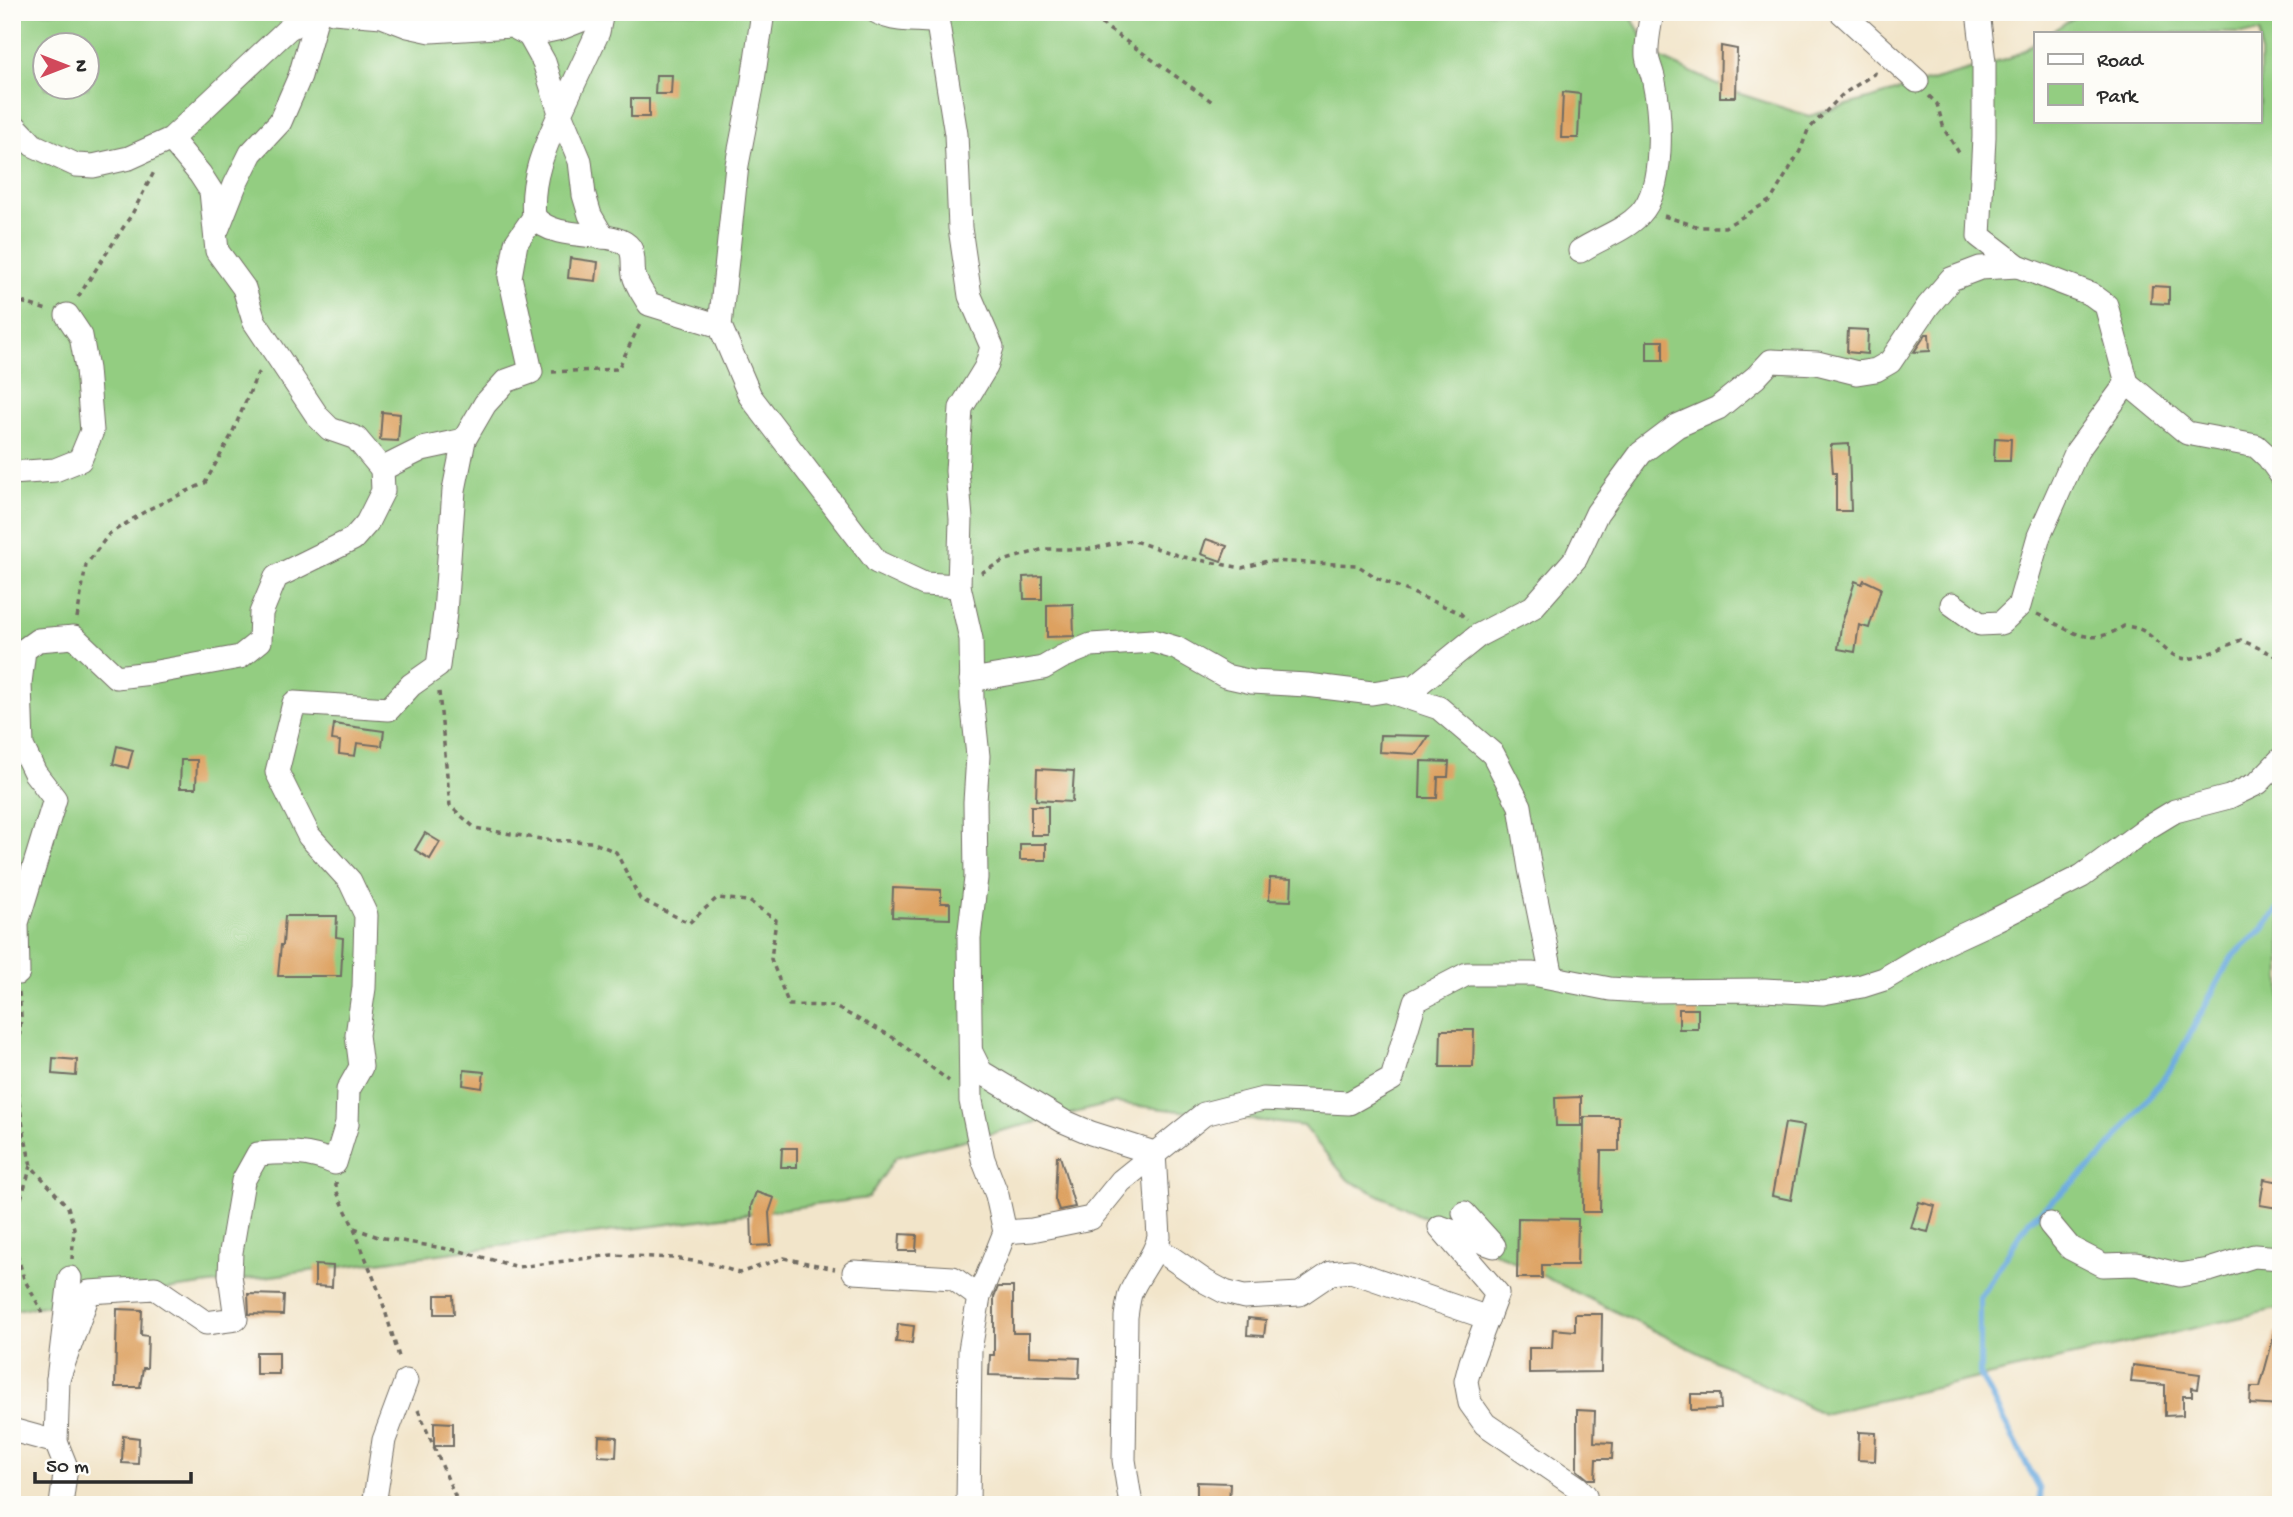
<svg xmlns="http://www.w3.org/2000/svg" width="2293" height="1517" font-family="'Gochi Hand',sans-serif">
<rect width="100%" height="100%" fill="#fdfcf7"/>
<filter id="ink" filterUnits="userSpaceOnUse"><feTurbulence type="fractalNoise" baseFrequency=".0143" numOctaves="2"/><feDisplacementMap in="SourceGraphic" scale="14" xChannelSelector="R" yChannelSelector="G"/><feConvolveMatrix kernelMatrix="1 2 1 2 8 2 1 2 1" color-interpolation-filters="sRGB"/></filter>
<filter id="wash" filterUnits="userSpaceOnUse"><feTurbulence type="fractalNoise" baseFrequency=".00686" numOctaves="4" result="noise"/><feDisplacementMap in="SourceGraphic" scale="28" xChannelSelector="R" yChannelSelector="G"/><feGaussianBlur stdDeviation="1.57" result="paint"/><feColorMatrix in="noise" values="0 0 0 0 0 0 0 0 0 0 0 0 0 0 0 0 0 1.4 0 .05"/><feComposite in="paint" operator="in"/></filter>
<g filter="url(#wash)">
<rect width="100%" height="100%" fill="#f2e5ca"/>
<path fill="#93cd81" stroke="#5f7c56" stroke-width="2" fill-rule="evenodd" d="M12 12H1628L1654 55 1734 92 1809 116 2008 59 2036 42V121H2260V33H2049L2083 12H2281V1308L1823 1414 1348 1180 1303 1126 1114 1103 896 1157 868 1198 12 1310ZM46 46H88V88H46Z"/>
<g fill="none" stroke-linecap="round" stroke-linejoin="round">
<polyline stroke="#6dace0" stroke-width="6" points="2041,1505 2040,1490 1980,1374 1980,1297 2028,1222 2100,1159 2171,1069 2227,965 2233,956 2263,929 2281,906"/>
</g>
<g id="blocks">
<g fill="#dda160">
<polygon points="1721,46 1737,49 1736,97 1720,97"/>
<polygon points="656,75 672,75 671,94 655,94"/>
<polygon points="1563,92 1580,94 1578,138 1561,138"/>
<rect x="631" y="99" width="18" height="18"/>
<polygon points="570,258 598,262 596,281 568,278"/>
<polygon points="2152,286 2169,287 2169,304 2151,303"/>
<polygon points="1848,329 1868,330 1867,354 1847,352"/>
<polygon points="1926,334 1929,334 1930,351 1914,352"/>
<rect x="1647" y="341" width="16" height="19"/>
<polygon points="382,412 400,414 398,441 380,440"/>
<polygon points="1995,438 2011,439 2010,461 1994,461"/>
<polygon points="1849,444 1851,511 1836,511 1836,473 1833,473 1831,445"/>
<polygon points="1206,539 1227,546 1221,561 1201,554"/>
<polygon points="1042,576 1042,599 1024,599 1023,577"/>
<polygon points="1864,580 1881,588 1869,628 1859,625 1855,652 1838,649 1841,626 1855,581 1862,584"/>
<polygon points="1073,604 1074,636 1047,637 1047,605"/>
<polygon points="334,724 384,731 382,746 357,743 355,756 339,754 340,741 332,740"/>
<polygon points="1380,735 1429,736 1417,754 1379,752"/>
<polygon points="117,746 133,750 128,768 113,764"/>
<polygon points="181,760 197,760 196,788 180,788"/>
<polygon points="1421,761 1449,762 1448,777 1438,777 1437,798 1420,798"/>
<polygon points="1037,769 1074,771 1072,802 1036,800"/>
<rect x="1031" y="806" width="17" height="29"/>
<polygon points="425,833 440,842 430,859 415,850"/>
<rect x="1020" y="844" width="26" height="16"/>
<polygon points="1270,878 1292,879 1291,901 1269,900"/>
<polygon points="893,888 941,890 941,903 950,903 950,919 892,917"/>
<polygon points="285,916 337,916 336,937 343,938 341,976 278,976 281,945 283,945"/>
<rect x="1679" y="1009" width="19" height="20"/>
<polygon points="1441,1030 1474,1030 1473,1067 1440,1067"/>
<polygon points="53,1058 77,1060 76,1076 52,1074"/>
<polygon points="464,1070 484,1072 482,1088 463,1085"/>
<polygon points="1581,1097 1581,1126 1556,1126 1555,1098"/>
<polygon points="1584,1117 1619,1117 1619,1151 1601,1151 1600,1212 1583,1212"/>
<polygon points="1785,1123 1804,1126 1791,1200 1772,1196"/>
<polygon points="782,1148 797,1148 797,1167 781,1167"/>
<polygon points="1057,1156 1060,1156 1075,1207 1059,1210 1055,1199"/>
<polygon points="2264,1179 2281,1182 2278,1208 2260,1205"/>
<polygon points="756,1192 774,1198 769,1213 771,1245 752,1246 751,1206"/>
<polygon points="1919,1202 1935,1206 1928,1232 1911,1228"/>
<polygon points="1518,1218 1578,1219 1577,1265 1542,1265 1542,1278 1517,1278"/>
<polygon points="900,1234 917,1235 916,1251 899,1251"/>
<polygon points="315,1265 333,1266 332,1287 315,1286"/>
<polygon points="998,1287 1013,1287 1013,1333 1029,1333 1029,1356 1080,1358 1079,1378 989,1375 990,1355 994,1355 994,1297"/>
<polygon points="248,1294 284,1295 283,1315 249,1314"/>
<polygon points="435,1295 453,1295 454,1314 435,1314"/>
<polygon points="117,1309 142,1310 141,1335 148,1336 147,1368 143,1368 140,1387 115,1387"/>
<polygon points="1575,1314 1602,1314 1601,1372 1529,1373 1529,1348 1552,1348 1553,1329 1575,1331"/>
<polygon points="1248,1318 1266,1320 1264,1336 1247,1335"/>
<polygon points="898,1324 914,1326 912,1343 896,1342"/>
<polygon points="2275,1332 2281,1333 2281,1406 2250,1404 2251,1387 2260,1387"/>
<rect x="256" y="1352" width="23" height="22"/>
<polygon points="2133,1365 2200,1374 2198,1389 2192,1388 2192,1396 2183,1396 2183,1415 2165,1416 2165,1385 2131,1382"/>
<polygon points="1691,1394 1720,1394 1721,1409 1691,1410"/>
<polygon points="1577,1410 1595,1411 1594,1442 1613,1443 1612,1459 1596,1459 1595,1479 1588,1479 1577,1470"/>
<polygon points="434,1422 453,1423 453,1446 434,1446"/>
<polygon points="1859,1432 1876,1433 1875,1461 1858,1460"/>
<polygon points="123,1436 139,1438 138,1464 122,1463"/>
<polygon points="599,1436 617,1437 616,1457 598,1456"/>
<polygon points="1197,1482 1230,1483 1229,1505 1197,1505"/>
</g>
</g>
</g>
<g filter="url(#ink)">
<use href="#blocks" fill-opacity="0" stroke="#716c63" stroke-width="2"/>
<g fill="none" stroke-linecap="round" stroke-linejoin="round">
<g stroke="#716c63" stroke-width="25">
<g id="minor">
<polyline points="333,12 382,16 408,26 431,31 512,26 529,35 561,28 602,12"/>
<polyline points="602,12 598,32 560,113 580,161 584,195 590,215 603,237"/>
<path d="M877 12C894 22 918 20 937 21"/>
<polyline points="936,12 956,134 960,228 970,296 992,347 986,367 961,408 957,471 961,519 959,586 971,639 972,699 978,756 975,802 976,878 969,938 971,1101 983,1159 997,1195 1005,1232 979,1297 970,1350 968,1505"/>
<polyline points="1841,12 1917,81"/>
<polyline points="1978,12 1984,62 1984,137 1979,236 2018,266 2091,294 2106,305 2127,383 2187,433 2256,446 2268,457 2281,475"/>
<polyline points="12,123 33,145 76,165 93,166 129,158 171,139 288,29 317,12"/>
<polyline points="171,139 200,174 211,191 217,251 244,288 254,321 318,417 330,429 356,438 382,469 422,449 464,440"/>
<path d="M534 217C558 245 616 227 630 248 635 256 632 267 634 275 636 285 644 295 649 304L720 326 750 396 877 562 924 584 959 586"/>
<polyline points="218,228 235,185 251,153 280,122 300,76 318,12"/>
<path d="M1580 251C1600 238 1624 231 1640 214 1665 188 1661 115 1654 82 1653 73 1648 64 1647 56 1646 41 1650 26 1652 12"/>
<polyline points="720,326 737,165 752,87 763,12"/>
<polyline points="12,473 55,470 80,460 92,431 87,369 81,336 67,315"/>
<polyline points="1952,604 1980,624 2001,623 2019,606 2039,536 2077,451 2127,383"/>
<polyline points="971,680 1043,668 1062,657 1091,645 1152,641 1176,648 1225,676 1252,682 1307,685 1372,693 1416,686 1479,635 1533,607 1576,558 1597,513 1641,453 1677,426 1718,408 1756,377 1771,361 1817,363 1857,373 1876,370 1890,362 1928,306 1951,279 1980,268 2018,266"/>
<polyline points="1391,692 1439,708 1493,754 1520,806 1530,869 1552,977"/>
<polyline points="18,973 17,923 55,799 35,773 22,746 20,683 24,650 38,640 74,637 116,677 151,673 240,657 260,641 261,613 276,577 353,539 367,523 383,491 382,469"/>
<path d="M972 1054 981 1072 1063 1121 1091 1133 1154 1153 1159 1237C1155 1257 1138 1274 1130 1294 1128 1301 1127 1310 1126 1317L1124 1460 1131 1505"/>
<polyline points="1464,1213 1494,1246 1440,1227 1497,1293 1471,1362 1466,1381 1470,1403 1485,1424 1577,1487 1585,1495 1586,1505"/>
<polyline points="2050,1224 2070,1248 2103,1265 2136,1264 2180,1275 2209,1270 2254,1256 2281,1258"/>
<polyline points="1005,1232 1032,1230 1091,1218 1121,1181 1204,1114 1263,1099 1349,1103 1392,1079 1415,1001 1467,974 1533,974 1610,989 1643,991 1764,990 1823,993 1862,986 1884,979 1941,945 1993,921 2082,876 2147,828 2175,811 2229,797 2258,783 2281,759"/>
<polyline points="1157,1248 1206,1282 1225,1292 1244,1297 1300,1294 1331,1273 1351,1271 1488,1318"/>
<polyline points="854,1272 953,1278 979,1297"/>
<path d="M58 1379 89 1292 155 1288 206 1323 236 1319 230 1275 231 1252 243 1181 258 1154C285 1152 309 1151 335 1163L347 1124 348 1090 361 1067 357 1035 364 988 366 915 350 881 309 836 277 772 294 703 389 709 411 685 438 666 445 613 454 490 464 440 485 404 506 381 531 372 510 277 516 243 534 217C530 179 545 147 560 113L544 62 529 35"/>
<polyline points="12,1430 56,1442"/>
<polyline points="61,1505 66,1467 56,1442 58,1379 70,1278"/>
<polyline points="374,1505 384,1440 406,1381"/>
</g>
</g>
<g stroke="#716c63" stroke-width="3.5" stroke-dasharray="5 5" stroke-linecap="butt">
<polyline points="1073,12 1103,25 1214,103"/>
<polyline points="1929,96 1937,104 1944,129 1961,156"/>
<polyline points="1664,216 1699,227 1725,227 1771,200 1800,151 1808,130 1843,94 1877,72"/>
<polyline points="78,297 132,214 154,172"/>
<polyline points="12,299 47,310"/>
<polyline points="552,372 618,369 641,322"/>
<polyline points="981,573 1003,561 1044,549 1091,549 1131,540 1183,557 1242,568 1267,561 1357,565 1377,578 1460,613 1467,620"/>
<path d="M2037 614C2071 630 2088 649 2124 626 2132 627 2139 628 2145 632 2160 642 2173 663 2193 658 2209 655 2225 646 2241 640L2281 658"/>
<polyline points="77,618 86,565 109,534 149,509 205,483 231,436 257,375 262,370"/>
<polyline points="439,692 450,806 475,828 547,840 592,842 616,852 640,899 689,923 717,898 749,901 776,920 771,959 789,1005 833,1006 891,1036 949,1081"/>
<polyline points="19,992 21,1016 16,1083 24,1133 31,1166 68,1207 74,1228 72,1259"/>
<polyline points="336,1182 336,1190 354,1228 378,1237 460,1251 518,1267 612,1255 674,1258 712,1264 739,1273 784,1258 835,1269"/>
<polyline points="12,1227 31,1166"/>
<polyline points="354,1229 380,1294 400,1360"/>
<polyline points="12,1235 24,1279 43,1313"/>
<polyline points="418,1410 459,1505"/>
</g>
<use href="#minor" stroke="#fff" stroke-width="23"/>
</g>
</g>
<rect width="2293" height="1517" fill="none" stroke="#fdfcf7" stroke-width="42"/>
<rect x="2034" y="32" width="228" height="91" fill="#fdfcf7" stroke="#a9a8a5" stroke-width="2"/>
<rect x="2048" y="54" width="35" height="10" fill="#ffffff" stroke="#a9a8a5" stroke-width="2"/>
<text x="2097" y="66" font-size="21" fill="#2b2b2b">Road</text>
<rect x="2048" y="84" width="35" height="21" fill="#93cd81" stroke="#a9a8a5" stroke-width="2"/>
<text x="2097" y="102" font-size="21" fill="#2b2b2b">Park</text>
<g transform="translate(66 66) rotate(90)"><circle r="33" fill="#fdfcf7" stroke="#a9a8a5" stroke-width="2"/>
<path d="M0-5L12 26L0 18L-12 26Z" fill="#d1495b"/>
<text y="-10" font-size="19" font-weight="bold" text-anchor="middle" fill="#2b2b2b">N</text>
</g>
<path d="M35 1472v10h156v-10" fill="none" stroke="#2b2b2b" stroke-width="3.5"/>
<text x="46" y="1472" font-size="21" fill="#2b2b2b" stroke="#fdfcf7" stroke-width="5" paint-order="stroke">50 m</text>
</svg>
